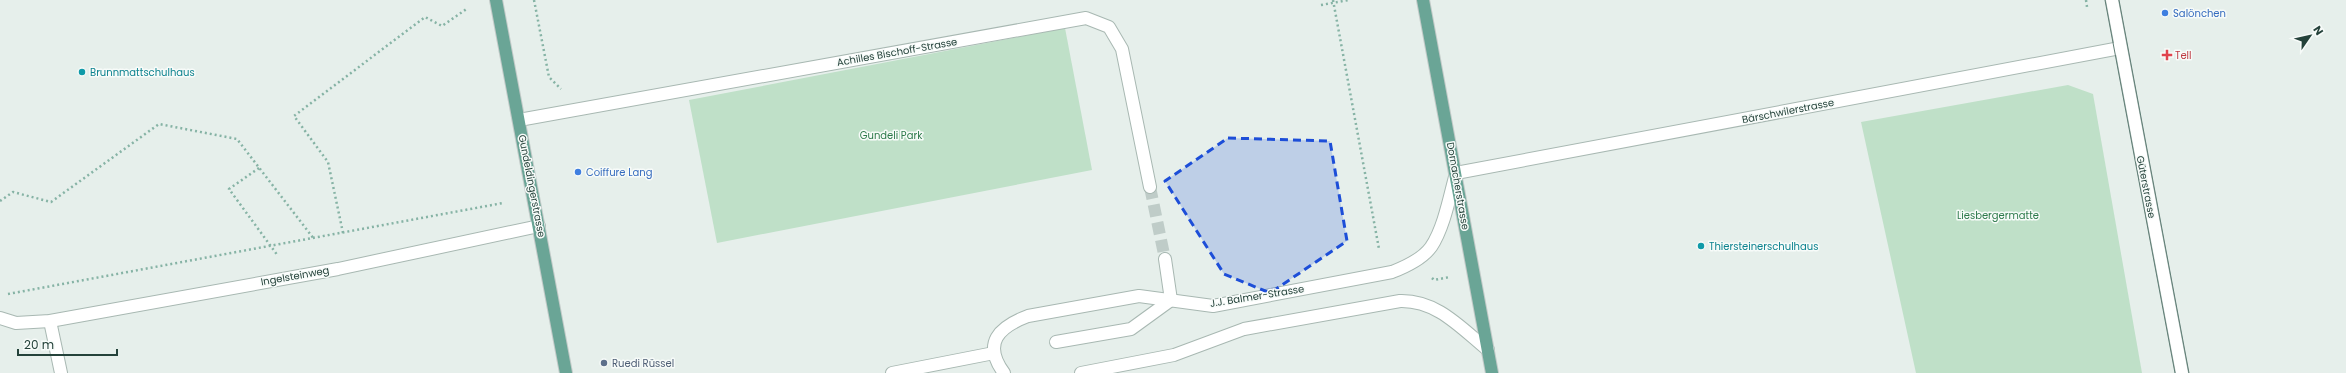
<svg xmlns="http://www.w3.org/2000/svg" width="2346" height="373" font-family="Poppins,sans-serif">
<rect width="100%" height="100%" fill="#e6efeb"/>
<g fill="#bfe0c8">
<polygon points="1065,28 1092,170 717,243 689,100"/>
<polygon points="2068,85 2093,94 2142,373 1916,373 1861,122"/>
</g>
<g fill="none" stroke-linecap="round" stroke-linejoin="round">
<polyline stroke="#bfccc8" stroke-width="12" stroke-dasharray="12 6" stroke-linecap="butt" points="1150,187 1165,259"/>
<g stroke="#a8b8b2" stroke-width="14">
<g id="minor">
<polyline points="2112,0 2182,373"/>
<polyline points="519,120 1086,18 1109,27 1122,49 1150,187"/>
<polyline points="1165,259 1171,300"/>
<polyline points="0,318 16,323 50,321 338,269 539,226"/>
<polyline points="50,321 61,373"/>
<polyline points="1056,342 1131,329 1171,300"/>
<polyline points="892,373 994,353"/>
<path d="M1004 373C982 343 999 327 1028 316L1139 296 1213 306 1392 272C1405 267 1423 258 1431 247 1444 228 1450 195 1456 173L2120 48"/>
<path d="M1081 373 1174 355 1244 329 1400 301C1437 300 1461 328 1488 350"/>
</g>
</g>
<g stroke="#c2cac8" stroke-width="14">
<g id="major">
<polyline points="496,0 566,373"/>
<polyline points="1423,0 1492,373"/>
</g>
</g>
<g stroke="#86b3a5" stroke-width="2.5" stroke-dasharray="2 3" stroke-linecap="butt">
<polyline points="534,0 549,77 561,89"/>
<polyline points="1333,0 1379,249"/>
<polyline points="2086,0 2087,7"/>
<polyline points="1321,5 1349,0"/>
<polyline points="259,168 229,189 278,256"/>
<polyline points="0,201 13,192 51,202 159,124 237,139 314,239"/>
<polyline points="343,233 328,162 294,116 425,17 442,26 468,8"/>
<polyline points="1432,278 1434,280 1450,277"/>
<polyline points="8,294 503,203"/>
</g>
<use href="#minor" stroke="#fff" stroke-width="12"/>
<use href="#major" stroke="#6aa596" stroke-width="12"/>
<g stroke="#5f7d75" stroke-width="1">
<polyline points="2105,0 2175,373"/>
<polyline points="2119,0 2189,373"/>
</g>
</g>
<path fill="#1d4ed8" fill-opacity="0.2" stroke="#1d4ed8" stroke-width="3" stroke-dasharray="8 5" stroke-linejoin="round" d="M1228 138 1330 141 1347 241 1270 293 1224 274 1165 181Z"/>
<g fill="#3f7fe0" stroke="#f7fbf9" stroke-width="1.5">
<circle cx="2165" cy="13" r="4"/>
<circle cx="578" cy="172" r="4"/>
</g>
<path fill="#e0444e" stroke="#f7fbf9" stroke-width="1.5" d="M2165 49h4v4h4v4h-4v4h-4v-4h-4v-4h4z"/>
<g fill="#0f9aa8" stroke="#f7fbf9" stroke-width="1.5">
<circle cx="82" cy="72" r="4"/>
<circle cx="1701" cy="246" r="4"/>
</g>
<circle fill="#5c6f8a" stroke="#f7fbf9" stroke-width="1.5" cx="604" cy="363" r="4"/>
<g text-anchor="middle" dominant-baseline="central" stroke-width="3" stroke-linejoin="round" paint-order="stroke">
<g font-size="10" fill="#366cbe" stroke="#f7fbf9" text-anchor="start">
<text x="2173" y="13">Salönchen</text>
<text x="586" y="172">Coiffure Lang</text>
</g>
<g font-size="10" fill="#24423a" stroke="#f7fbf9">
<text transform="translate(897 52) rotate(-10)">Achilles Bischoff-Strasse</text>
<text transform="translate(1788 111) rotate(-11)">Bärschwilerstrasse</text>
<text transform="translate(532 186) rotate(79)">Gundeldingerstrasse</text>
<text transform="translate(1458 186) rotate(80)">Dornacherstrasse</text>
<text transform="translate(2146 187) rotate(79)">Güterstrasse</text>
<text transform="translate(295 276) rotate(-10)">Ingelsteinweg</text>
<text transform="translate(1257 296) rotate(-9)">J.J. Balmer-Strasse</text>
</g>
<g font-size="10" fill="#be3a42" stroke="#f7fbf9" text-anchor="start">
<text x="2175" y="55">Tell</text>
</g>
<g font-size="10" fill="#0d838f" stroke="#f7fbf9" text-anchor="start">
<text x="90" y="72">Brunnmattschulhaus</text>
<text x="1709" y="246">Thiersteinerschulhaus</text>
</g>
<g font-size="10" fill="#2d7a4b" stroke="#f7fbf9">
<text x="891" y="135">Gundeli Park</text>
<text x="1998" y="215">Liesbergermatte</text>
</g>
<g font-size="10" fill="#4e5e75" stroke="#f7fbf9" text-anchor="start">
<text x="612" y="363">Ruedi Rüssel</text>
</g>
</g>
<g transform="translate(2310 36) rotate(56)" stroke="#f7fbf9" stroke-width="3" paint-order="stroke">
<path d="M0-3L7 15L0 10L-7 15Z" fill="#24423a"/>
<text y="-6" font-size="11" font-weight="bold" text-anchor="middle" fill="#24423a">N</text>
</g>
<path d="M18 349v6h99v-6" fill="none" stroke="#24423a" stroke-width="2"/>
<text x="24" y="349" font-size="12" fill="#24423a" stroke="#f7fbf9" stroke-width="3" paint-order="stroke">20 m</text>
</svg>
